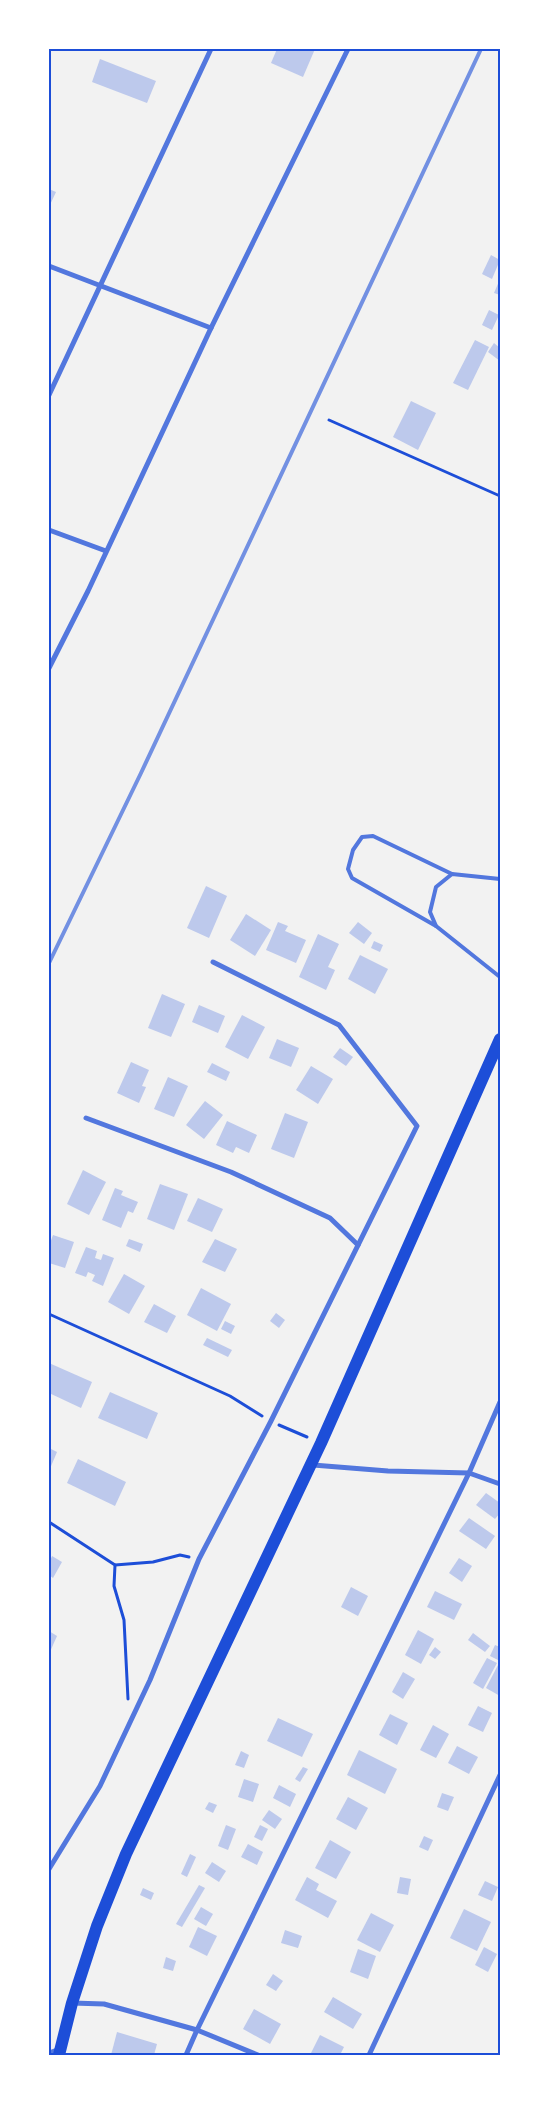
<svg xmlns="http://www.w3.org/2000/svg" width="549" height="2104" font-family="'PT Serif',serif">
<rect width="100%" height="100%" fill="#f2f2f2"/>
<g fill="#bdc9ec">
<polygon points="277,49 315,49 303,77 271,63"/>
<polygon points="100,59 156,81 147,103 92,82"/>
<polygon points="49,189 56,192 49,207"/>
<polygon points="491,255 500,260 492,279 482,274"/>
<polygon points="500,279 500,295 494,293"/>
<polygon points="489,310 499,315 492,330 482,325"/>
<polygon points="475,340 489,347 468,390 453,383"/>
<polygon points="494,343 500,348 500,361 488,352"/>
<polygon points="411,401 436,413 418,450 393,437"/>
<polygon points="206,886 227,896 209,938 187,928"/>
<polygon points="246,914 271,930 255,956 230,940"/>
<polygon points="278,922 288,926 285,931 306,940 296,963 266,950"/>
<polygon points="358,922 372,933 364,944 349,933"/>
<polygon points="318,934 339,944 328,967 335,970 326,990 299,977"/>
<polygon points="374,941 383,945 380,952 371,948"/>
<polygon points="360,955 388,969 375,994 348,979"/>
<polygon points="162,994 185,1004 171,1037 148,1028"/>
<polygon points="199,1005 225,1016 218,1033 192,1022"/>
<polygon points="242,1015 265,1027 248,1059 225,1047"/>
<polygon points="277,1039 299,1048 291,1067 269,1058"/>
<polygon points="340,1048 353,1057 346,1066 333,1057"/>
<polygon points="131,1062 149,1070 142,1086 146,1087 139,1103 117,1093"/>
<polygon points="212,1063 230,1072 226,1081 207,1072"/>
<polygon points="311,1066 333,1079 318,1104 296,1090"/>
<polygon points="168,1077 188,1086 174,1117 154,1109"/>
<polygon points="205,1101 223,1115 204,1139 186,1125"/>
<polygon points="285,1113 308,1122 294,1158 271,1149"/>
<polygon points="227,1121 257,1135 249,1153 236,1147 233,1153 216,1145"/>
<polygon points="83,1170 106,1182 89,1215 67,1204"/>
<polygon points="160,1184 188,1194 174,1230 147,1219"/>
<polygon points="115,1188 123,1191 121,1195 138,1202 133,1213 128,1211 121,1228 102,1220"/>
<polygon points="198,1198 223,1209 212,1232 187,1221"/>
<polygon points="53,1235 74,1242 65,1268 49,1263 49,1246"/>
<polygon points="129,1239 143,1244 140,1252 126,1246"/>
<polygon points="215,1239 237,1249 225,1272 202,1262"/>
<polygon points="86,1247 97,1251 95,1258 101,1260 103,1254 114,1258 103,1286 92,1281 95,1275 88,1272 86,1277 75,1273"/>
<polygon points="124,1274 145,1286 129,1314 108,1302"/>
<polygon points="201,1288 231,1304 217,1331 187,1315"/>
<polygon points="154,1304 176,1316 167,1333 144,1322"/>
<polygon points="276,1313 285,1320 279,1328 270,1321"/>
<polygon points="225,1321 235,1326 231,1334 221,1329"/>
<polygon points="207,1338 232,1350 228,1357 203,1345"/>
<polygon points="49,1363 92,1382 81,1408 49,1393"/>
<polygon points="110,1392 158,1413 147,1439 98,1418"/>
<polygon points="49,1448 57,1452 49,1471"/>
<polygon points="78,1459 126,1482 115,1506 67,1483"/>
<polygon points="486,1493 500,1503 500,1513 495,1519 476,1505"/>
<polygon points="469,1518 495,1536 486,1549 459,1531"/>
<polygon points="52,1556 62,1562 53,1578 49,1575 49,1563"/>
<polygon points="459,1558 472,1566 462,1582 449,1573"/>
<polygon points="351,1587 368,1596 358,1616 341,1607"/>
<polygon points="435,1591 462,1604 454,1620 427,1607"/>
<polygon points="418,1630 434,1639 421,1664 405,1655"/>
<polygon points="49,1631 57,1636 49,1654"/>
<polygon points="473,1633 490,1646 485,1652 468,1640"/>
<polygon points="495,1645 500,1647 500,1661 490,1656"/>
<polygon points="435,1647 441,1652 435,1659 429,1655"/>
<polygon points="487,1658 497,1663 483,1689 473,1683"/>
<polygon points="498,1665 500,1666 500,1696 486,1688"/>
<polygon points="403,1672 415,1679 403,1699 392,1692"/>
<polygon points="478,1706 492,1713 483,1732 468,1725"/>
<polygon points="390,1714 408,1723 397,1745 379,1735"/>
<polygon points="278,1718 313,1734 302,1757 267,1741"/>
<polygon points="433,1725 449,1734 436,1758 420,1750"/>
<polygon points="457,1746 478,1757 469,1774 448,1763"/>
<polygon points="359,1750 397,1769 385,1794 347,1775"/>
<polygon points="241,1751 249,1755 244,1768 235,1765"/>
<polygon points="303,1767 308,1769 300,1782 295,1779"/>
<polygon points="244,1779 259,1784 253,1802 238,1797"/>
<polygon points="279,1785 296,1794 290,1807 273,1798"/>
<polygon points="442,1793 454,1797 448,1811 437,1807"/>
<polygon points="348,1797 368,1808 356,1830 336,1819"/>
<polygon points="209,1802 217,1805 213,1813 205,1809"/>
<polygon points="269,1810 282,1819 275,1829 262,1820"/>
<polygon points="226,1825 236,1829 228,1850 218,1846"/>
<polygon points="260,1825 268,1829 262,1841 254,1837"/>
<polygon points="424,1836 433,1840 428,1851 419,1847"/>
<polygon points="330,1840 351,1852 336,1879 315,1868"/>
<polygon points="248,1844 263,1852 257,1865 241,1857"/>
<polygon points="190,1854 196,1857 187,1877 181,1874"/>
<polygon points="212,1862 226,1871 219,1882 205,1873"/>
<polygon points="307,1877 319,1884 316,1890 337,1901 328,1918 295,1900"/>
<polygon points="400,1877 411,1879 408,1895 397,1893"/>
<polygon points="485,1881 498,1887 492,1901 478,1895"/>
<polygon points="199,1885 205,1888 182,1927 176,1924"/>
<polygon points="143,1888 154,1893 151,1900 140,1895"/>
<polygon points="201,1907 213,1914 206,1926 194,1919"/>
<polygon points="464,1909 491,1922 477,1951 450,1938"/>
<polygon points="371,1913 394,1925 380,1952 357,1940"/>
<polygon points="198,1927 217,1936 207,1956 189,1947"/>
<polygon points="285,1930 302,1936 298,1948 281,1943"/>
<polygon points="484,1947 497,1954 488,1972 475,1965"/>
<polygon points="358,1949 376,1956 368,1979 350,1972"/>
<polygon points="166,1957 176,1961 173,1971 163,1968"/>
<polygon points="273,1974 283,1981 276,1991 266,1985"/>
<polygon points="333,1997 362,2014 353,2029 324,2012"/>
<polygon points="254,2009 281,2024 270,2044 243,2029"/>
<polygon points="117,2032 157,2044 154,2055 111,2055"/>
<polygon points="320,2035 344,2047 340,2055 310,2055"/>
</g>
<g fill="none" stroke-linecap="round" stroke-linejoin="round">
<g stroke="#1d4ed8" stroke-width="3">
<polyline points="329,420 500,496"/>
<polyline points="49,1314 230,1396 262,1416"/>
<polyline points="279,1425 307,1437"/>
<polyline points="49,1522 115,1565 114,1586 124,1620 128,1699"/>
<polyline points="115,1565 153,1562 180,1555 189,1557"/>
</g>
<g stroke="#5277de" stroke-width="4">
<polyline points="500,879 452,874 436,887 430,912 436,926 500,977"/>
<polyline points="436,926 352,878 348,869 353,850 362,837 373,836 452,874"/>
</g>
<g stroke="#5277de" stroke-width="5">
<polyline points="49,266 211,328"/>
<polyline points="49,395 211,49"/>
<polyline points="49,530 106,551"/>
<polyline points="49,668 88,591 211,328 348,49"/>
<polyline points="86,1118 231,1172 330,1218 358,1245"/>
<polyline points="313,1465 388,1471 469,1473 500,1484"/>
<polyline points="49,1869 100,1786 150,1680 199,1559 271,1421 417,1126 339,1025 213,962"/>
<polyline points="72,2003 104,2004 197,2030 469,1473 500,1402"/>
<polyline points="49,2053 60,2049"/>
<polyline points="186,2055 197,2030 258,2055"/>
<polyline points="369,2055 500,1775"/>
</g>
<polyline stroke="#1d4ed8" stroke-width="12" points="59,2055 72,2003 97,1926 126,1854 321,1443 500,1039"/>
<polyline stroke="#7290e2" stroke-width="4" points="49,963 141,773 481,49"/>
</g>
<rect width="549" height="2104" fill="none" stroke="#ffffff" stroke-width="100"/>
<rect x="50" y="50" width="449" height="2004" fill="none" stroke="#1d4ed8" stroke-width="2"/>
</svg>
